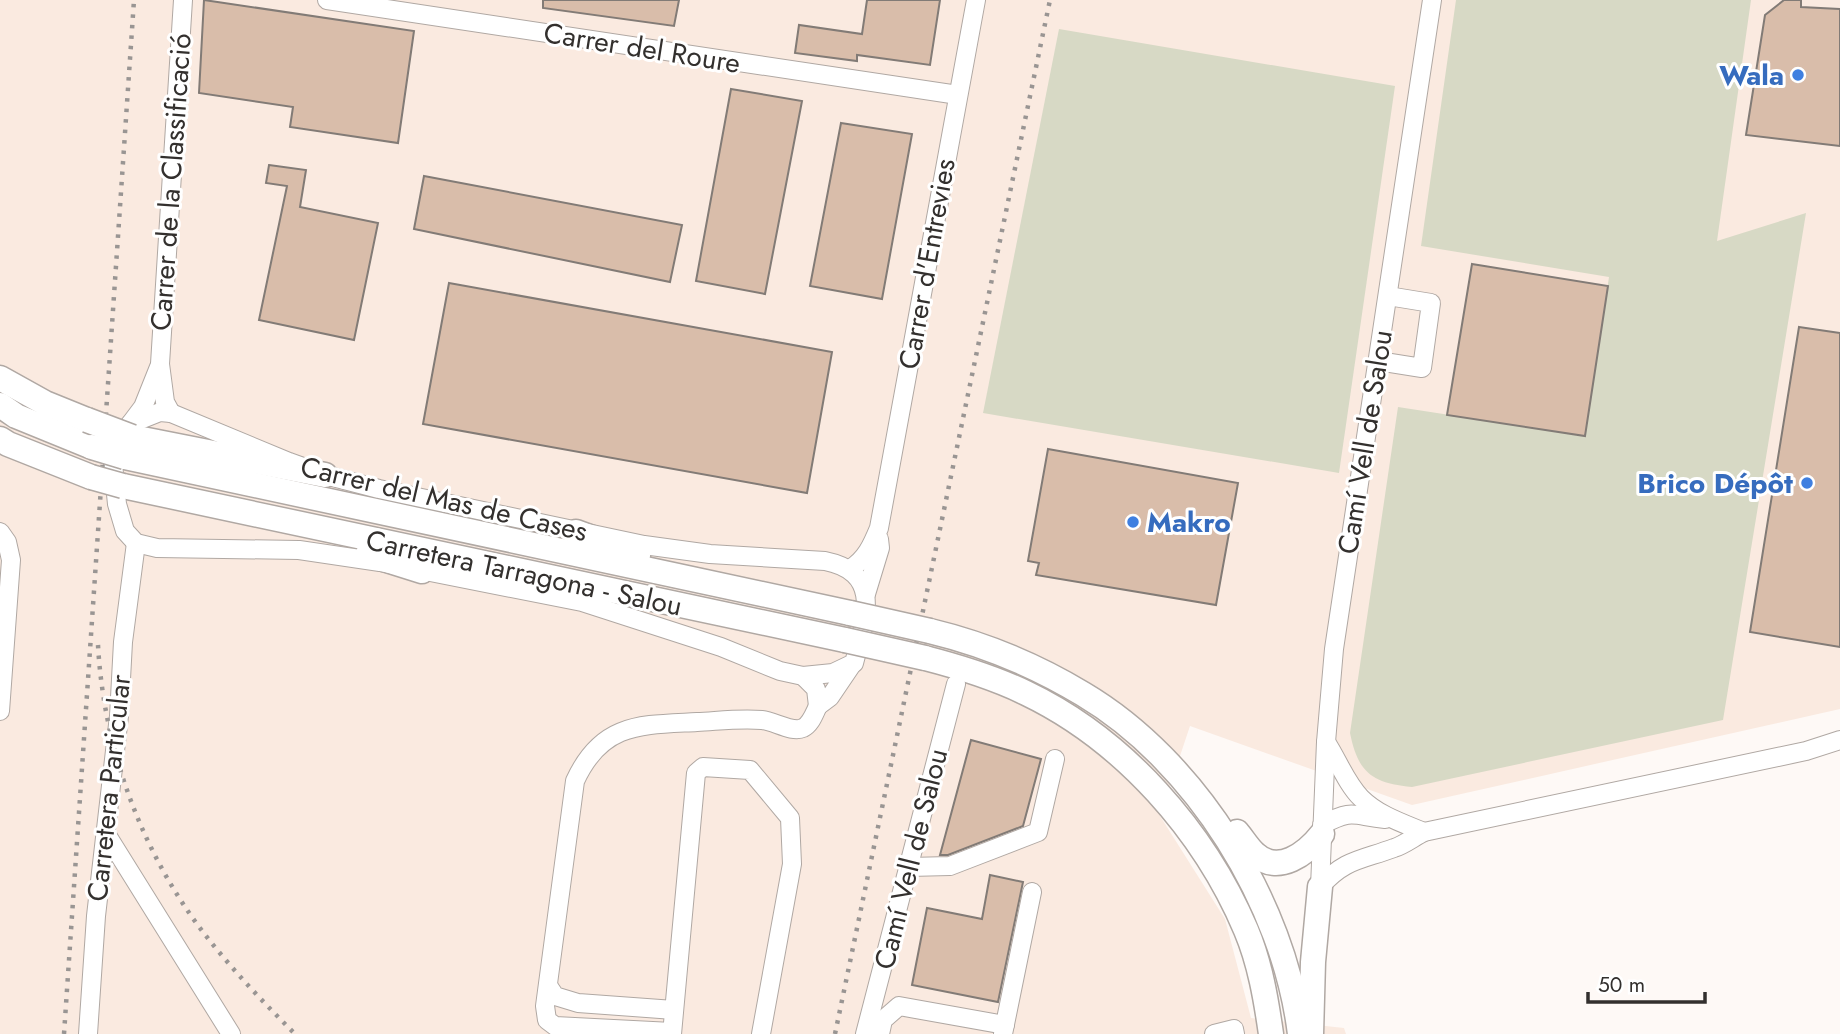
<svg xmlns="http://www.w3.org/2000/svg" width="1840" height="1034" font-family="Jost,sans-serif">
<rect width="100%" height="100%" fill="#fef9f6"/>
<polygon fill="#faeae0" points="0,0 1840,0 1840,709 1412,805 1190,726 1160,816 1225,919 1251,1018 1344,1028 1346,1034 0,1034"/>
<g fill="#d7d9c5">
<path d="M1456 0H1751L1717 241 1806 213 1723 720 1412 787C1371 783 1358 772 1350 733L1398 407 1585 436 1609 277 1421 246Z"/>
<polygon points="1059,29 1395,86 1339,473 983,413"/>
</g>
<g fill="#d9bdaa" stroke="#827b76" stroke-width="2">
<polygon points="204,0 414,31 398,143 290,127 293,107 199,93"/>
<polygon points="543,0 679,0 674,26 543,8"/>
<polygon points="867,0 940,0 930,65 857,55 857,61 795,53 799,25 862,34"/>
<polygon points="1784,0 1801,0 1801,7 1840,9 1840,146 1746,135 1765,15"/>
<polygon points="731,89 802,101 765,294 696,281"/>
<polygon points="841,123 912,134 882,299 810,286"/>
<polygon points="269,165 306,170 300,207 378,223 354,340 259,320 287,186 266,183"/>
<polygon points="424,176 682,225 670,282 414,229"/>
<polygon points="1472,264 1608,286 1585,436 1447,415"/>
<polygon points="449,283 832,352 807,493 423,424"/>
<polygon points="1799,327 1840,333 1840,647 1750,632"/>
<polygon points="1048,449 1238,483 1216,605 1036,575 1039,563 1028,561"/>
<polygon points="971,740 1041,759 1023,826 948,855 940,855"/>
<polygon points="990,875 1023,882 998,1002 912,985 927,908 982,919"/>
</g>
<g fill="none" stroke-linecap="round" stroke-linejoin="round">
<g stroke="#b0a8a3" stroke-width="20">
<g id="minor">
<polyline points="327,0 958,95"/>
<polyline points="1378,361 1422,368 1431,303 1388,296"/>
<path d="M160 412 171 413 289 462 325 475 379 489 644 545 710 554 825 561C884 573 865 620 854 663L833 673 803 676 780 671 721 647 582 602 380 562 299 550 157 548 136 543 125 531 117 504 113 464 120 438 130 424Z"/>
<polyline points="171,413 165,402 160,364 183,0"/>
<polyline points="131,423 143,407 159,367"/>
<polyline points="0,532 7,542 11,560 0,711"/>
<path d="M850 569C866 559 872 545 879 528L976 0"/>
<polyline points="866,594 880,548 879,539"/>
<polyline points="803,676 816,689 818,706 830,697 851,666"/>
<path d="M1326 742C1338 760 1346 783 1361 798 1378 815 1402 823 1424 832"/>
<path d="M1322 825C1354 808 1353 816 1385 819"/>
<polyline points="105,832 231,1034"/>
<polyline points="909,867 950,866 1038,832 1055,759"/>
<polyline points="1320,887 1326,742 1334,649 1432,0"/>
<path d="M1320 887C1344 859 1362 860 1394 848 1404 845 1414 837 1424 832L1806 751 1840 740"/>
<polyline points="549,987 555,996 578,1003 674,1010"/>
<path d="M672 1032 555 1026 547 1020 545 1006 575 781C602 722 641 725 697 722 718 721 740 718 762 720 774 721 792 733 803 728 811 724 814 714 818 706"/>
<polyline points="88,1034 96,916 119,716 123,642 136,543"/>
<polyline points="672,1034 696,773 703,767 750,770 790,818 792,864 761,1034"/>
<polyline points="865,1034 956,684"/>
<polyline points="880,1034 883,1020 899,1006 1005,1025"/>
<polyline points="1003,1034 1032,892"/>
<polyline points="1214,1034 1234,1029 1235,1034"/>
</g>
</g>
<g stroke="#b0a8a3" stroke-width="27">
<g id="highway">
<polyline points="0,378 45,403 87,420"/>
<polyline points="0,405 16,416 92,447"/>
<polyline points="132,437 325,475"/>
<polyline points="0,439 8,444 91,477"/>
<polyline points="125,457 850,613"/>
<polyline points="123,486 845,640"/>
<polyline points="576,532 638,555"/>
<polyline points="368,554 422,571"/>
<path d="M930 631C984 644 1035 665 1083 694 1196 761 1284 903 1300 1034"/>
<path d="M925 658C960 667 993 677 1026 693 1124 740 1204 831 1246 930 1260 963 1266 999 1271 1034"/>
<path d="M1237 832C1243 839 1248 848 1255 854 1278 876 1307 853 1322 834"/>
<polyline points="1311,1034 1313,962 1320,887"/>
</g>
</g>
<use href="#minor" stroke="#fff" stroke-width="18"/>
<use href="#highway" stroke="#fff" stroke-width="24"/>
<g stroke="#999593" stroke-width="4.5" stroke-dasharray="3.5 7" stroke-linecap="butt">
<path d="M98 645C104 756 147 867 219 952 243 981 269 1008 295 1034"/>
<polyline points="64,1034 134,0"/>
<polyline points="835,1034 1050,0"/>
</g>
<g stroke="#b0a8a3" stroke-width="27" stroke-linecap="butt">
<g id="highway-bridge">
<polyline points="87,420 132,437"/>
<polyline points="92,447 125,457"/>
<polyline points="91,477 123,486"/>
<polyline points="850,613 930,631"/>
<polyline points="845,640 925,658"/>
</g>
</g>
<use href="#highway-bridge" stroke="#fff" stroke-width="24"/>
</g>
<g fill="#3f7fe0" stroke="#fff" stroke-width="2.5">
<circle cx="1798" cy="75" r="7"/>
<circle cx="1807" cy="483" r="7"/>
<circle cx="1133" cy="522" r="7"/>
</g>
<g text-anchor="middle" dominant-baseline="central" stroke-width="6" stroke-linejoin="round" paint-order="stroke">
<g font-size="28" fill="#33302e" stroke="#fff">
<text transform="translate(642 48) rotate(9)">Carrer del Roure</text>
<text transform="translate(171 182) rotate(-86)">Carrer de la Classificació</text>
<text transform="translate(927 264) rotate(-80)">Carrer d'Entrevies</text>
<text transform="translate(1365 442) rotate(-81)">Camí Vell de Salou</text>
<text transform="translate(444 499) rotate(13)">Carrer del Mas de Cases</text>
<text transform="translate(524 573) rotate(12)">Carretera Tarragona - Salou</text>
<text transform="translate(109 788) rotate(-84)">Carretera Particular</text>
<text transform="translate(911 859) rotate(-76)">Camí Vell de Salou</text>
</g>
<g font-size="28" font-weight="bold" fill="#366cbe" stroke="#fff" text-anchor="end">
<text x="1784" y="75">Wala</text>
<text x="1793" y="483">Brico Dépôt</text>
<text x="1147" y="522" text-anchor="start">Makro</text>
</g>
</g>
<path d="M1588 992v10h117v-10" fill="none" stroke="#33302e" stroke-width="3.5"/>
<text x="1598" y="992" font-size="21" fill="#33302e" stroke="#ffffff" stroke-width="5" paint-order="stroke">50 m</text>
</svg>
